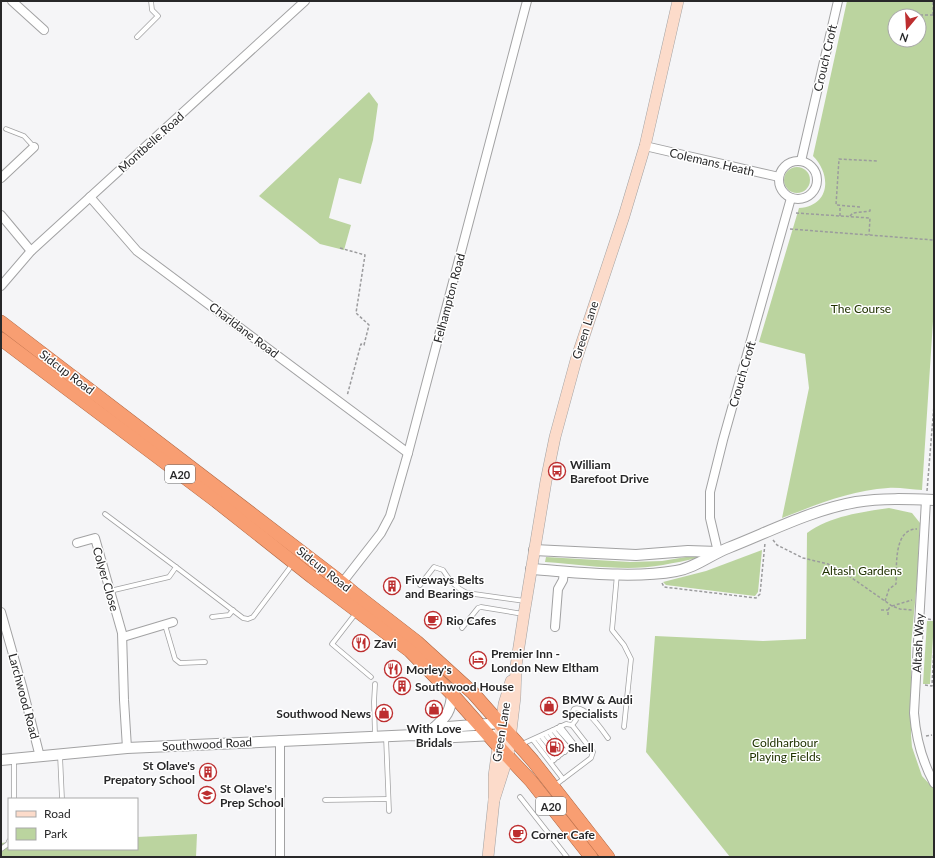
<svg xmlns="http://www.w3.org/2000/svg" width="935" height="858" font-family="Lato,sans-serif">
<rect width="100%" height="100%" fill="#f5f5f7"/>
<g fill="#bbd49f" fill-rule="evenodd">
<path d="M847 1H934V306L922 490C911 490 899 487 888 488 851 490 816 505 782 518L809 388 805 354 759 342 799 208C830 206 832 175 813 156ZM895 16H919V40H895Z"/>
<polygon points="369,92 378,104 373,140 361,184 339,178 329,218 351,225 344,250 320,244 259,196"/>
<circle cx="797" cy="180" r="13"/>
<path d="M889 508 912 513 920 523 917 581 911 645V735L912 747 922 776 934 789V857H730L646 752 655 636 763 641 806 639 807 533C830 516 862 512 889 508Z"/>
<polygon points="762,550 758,592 755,596 666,585 663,582 706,571"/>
<path d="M698 555V558C675 563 651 568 628 568 601 568 573 564 545 562L546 557 630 562 662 561Z"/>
<polygon points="927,621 934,621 930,684 923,684"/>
<polygon points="197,834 196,857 1,857 1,843 9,842 9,849 137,849 137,837"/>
</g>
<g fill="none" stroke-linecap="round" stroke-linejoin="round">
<g stroke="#a2a2a3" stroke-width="5.5">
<g id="service">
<polyline points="137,37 158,16 152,10 151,1"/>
<polyline points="6,129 24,136 34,147"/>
<polyline points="105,514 176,567"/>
<polyline points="617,574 612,630 624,645 631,659 624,727"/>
<path d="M420 585 434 567 443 570C450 581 456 588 467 593L525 601"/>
<polyline points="110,591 169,577 176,567 243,618 248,619 253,617 292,565"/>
<polyline points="356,613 332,644 371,677"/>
<polyline points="212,617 229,615 233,610"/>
<polyline points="165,625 175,659 180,663 205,662"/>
<polyline points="462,628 478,608 481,607 523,614"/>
<path d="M572 725 576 720 573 711 574 709C585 704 602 730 608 738"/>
<polyline points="557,728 573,746"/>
<polyline points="553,730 569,749"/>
<polyline points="549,732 565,752"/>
<polyline points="545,734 561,754"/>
<polyline points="375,736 374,702 375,684"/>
<polyline points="541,736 558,757"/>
<polyline points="386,737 389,811"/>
<polyline points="537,738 554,760"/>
<polyline points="533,740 563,779"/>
<polyline points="522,744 566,724 572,725 593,752 591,758 554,786"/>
<polyline points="60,755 62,799"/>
<polyline points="551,762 574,744 560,726"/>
<polyline points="520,797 567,857"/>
<polyline points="14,799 14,759"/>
<polyline points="325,800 388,799"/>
<polyline points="1,849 8,844 9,841"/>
</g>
</g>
<g stroke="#a2a2a3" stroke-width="10">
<g id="minor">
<polyline points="12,1 44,30"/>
<polyline points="645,146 779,177"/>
<circle cx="798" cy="180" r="19"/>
<polyline points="801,161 838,1"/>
<polyline points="1,178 34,147"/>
<polyline points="90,197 137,251 408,453"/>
<polyline points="1,215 31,251"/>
<polyline points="1,286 31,251 305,1"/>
<path d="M926 500 914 713C916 739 922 761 934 783"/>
<polyline points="77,543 95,538 122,633 124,700 127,748"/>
<polyline points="718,552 710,518 710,492 723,440 791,198"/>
<polyline points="342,583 381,533 390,516 408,453 527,1"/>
<polyline points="1,612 22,686 40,757"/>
<polyline points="555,627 558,589 563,580 564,571"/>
<polyline points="123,637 173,622"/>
<polyline points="280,857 280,740"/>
</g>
</g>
<g stroke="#a2a2a3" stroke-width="12">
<g id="tertiary">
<polyline points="534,550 636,555 688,551 718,552"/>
<path d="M531 569C576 572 632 579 676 571 695 568 710 555 728 548 769 532 811 510 856 502 882 498 908 499 934 500"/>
<path d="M434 728C446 717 451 711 452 694"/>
<polyline points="418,734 434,728 501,723"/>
<polyline points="1,760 127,748 414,735 435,738 494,735"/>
</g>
</g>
<g stroke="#a2a2a3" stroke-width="12">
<g id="secondary">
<polyline points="494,800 508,756 515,697 516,666 524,614 546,481 555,437 576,360 624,216 645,146 678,1"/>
<polyline points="488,857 494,800 494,776 504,704 511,681"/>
</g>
</g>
<g stroke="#ae6541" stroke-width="14">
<g id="trunk">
<polyline points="1,322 342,583 355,594 417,642 473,693 533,761 608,857"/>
<polyline points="1,339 216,501 312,577 410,651 452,694 498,746 531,781 591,857"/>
</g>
</g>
<g stroke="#9b9b9d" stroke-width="1.5" stroke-dasharray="3 2" stroke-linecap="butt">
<polyline points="915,15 934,15"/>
<polyline points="933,15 933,1"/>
<polyline points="860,207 836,205 839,159 878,161"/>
<polyline points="796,213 870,218 869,235"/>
<polyline points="840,216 840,206"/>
<polyline points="850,216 853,213 870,211 870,208"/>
<polyline points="790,229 934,240"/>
<polyline points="340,248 365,255 356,313 369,325 364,345 361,344 347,396"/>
<polyline points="927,491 934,405"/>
<polyline points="773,540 777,545 803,558 828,564 842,571 892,606 900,609 912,610"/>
<polyline points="662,583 664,587 756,598 760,594 765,543"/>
<path d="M885 601 889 589 896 584C897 567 893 529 917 529"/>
<polyline points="892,606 912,600"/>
<polyline points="881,610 888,610"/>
<polyline points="888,615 888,610 891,605"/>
<polyline points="928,619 934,620"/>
<polyline points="925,685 932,686 934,646"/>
<polyline points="926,736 932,735"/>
</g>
<use href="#service" stroke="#fff" stroke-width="4"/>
<use href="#minor" stroke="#fff" stroke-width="8"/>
<use href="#tertiary" stroke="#fff" stroke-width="10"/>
<use href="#secondary" stroke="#fcdbca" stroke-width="11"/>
<use href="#trunk" stroke="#f89e72" stroke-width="13"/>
</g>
<defs>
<g id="bus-ring" transform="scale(0.9)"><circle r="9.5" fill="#fff" stroke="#bd2e2f" stroke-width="1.5"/><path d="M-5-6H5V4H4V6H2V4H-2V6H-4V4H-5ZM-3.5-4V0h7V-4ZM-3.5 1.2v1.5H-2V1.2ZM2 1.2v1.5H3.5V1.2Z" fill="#bd2e2f"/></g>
<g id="building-ring" transform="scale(0.9)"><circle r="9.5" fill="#fff" stroke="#bd2e2f" stroke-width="1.5"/><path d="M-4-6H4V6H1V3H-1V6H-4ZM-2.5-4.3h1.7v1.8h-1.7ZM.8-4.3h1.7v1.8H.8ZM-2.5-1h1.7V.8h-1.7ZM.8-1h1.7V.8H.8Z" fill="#bd2e2f"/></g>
<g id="cafe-ring" transform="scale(0.9)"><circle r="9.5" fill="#fff" stroke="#bd2e2f" stroke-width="1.5"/><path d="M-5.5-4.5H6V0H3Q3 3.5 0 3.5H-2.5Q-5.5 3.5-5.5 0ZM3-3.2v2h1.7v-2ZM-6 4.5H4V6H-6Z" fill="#bd2e2f"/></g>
<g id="restaurant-ring" transform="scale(0.9)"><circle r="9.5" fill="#fff" stroke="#bd2e2f" stroke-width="1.5"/><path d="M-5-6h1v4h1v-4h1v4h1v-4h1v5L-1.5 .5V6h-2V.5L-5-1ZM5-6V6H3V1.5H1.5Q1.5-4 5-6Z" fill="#bd2e2f"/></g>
<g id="hotel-ring" transform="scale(0.9)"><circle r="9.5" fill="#fff" stroke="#bd2e2f" stroke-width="1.5"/><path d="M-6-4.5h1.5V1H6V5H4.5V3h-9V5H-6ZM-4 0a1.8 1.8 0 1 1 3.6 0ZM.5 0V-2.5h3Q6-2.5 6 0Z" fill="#bd2e2f"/></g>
<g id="shop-ring" transform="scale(0.9)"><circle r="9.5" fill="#fff" stroke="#bd2e2f" stroke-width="1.5"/><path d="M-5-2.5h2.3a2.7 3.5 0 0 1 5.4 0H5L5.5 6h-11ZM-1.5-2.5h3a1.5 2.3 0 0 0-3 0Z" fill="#bd2e2f"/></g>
<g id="fuel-ring" transform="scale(0.9)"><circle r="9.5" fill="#fff" stroke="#bd2e2f" stroke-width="1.5"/><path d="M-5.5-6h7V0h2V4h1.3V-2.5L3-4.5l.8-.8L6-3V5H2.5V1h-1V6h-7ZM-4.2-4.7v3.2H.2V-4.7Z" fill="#bd2e2f"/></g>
<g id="school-ring" transform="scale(0.9)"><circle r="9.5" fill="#fff" stroke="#bd2e2f" stroke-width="1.5"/><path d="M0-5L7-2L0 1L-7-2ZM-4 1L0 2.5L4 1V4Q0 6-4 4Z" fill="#bd2e2f"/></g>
</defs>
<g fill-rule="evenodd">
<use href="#bus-ring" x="557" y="471"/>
<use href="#building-ring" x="392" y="586"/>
<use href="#cafe-ring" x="433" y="620"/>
<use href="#restaurant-ring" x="361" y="643"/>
<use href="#hotel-ring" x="478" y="660"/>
<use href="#restaurant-ring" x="393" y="669"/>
<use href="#building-ring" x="402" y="686"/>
<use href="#shop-ring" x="549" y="706"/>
<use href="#shop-ring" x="434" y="709"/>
<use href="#shop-ring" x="384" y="713"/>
<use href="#fuel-ring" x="555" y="747"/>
<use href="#building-ring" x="208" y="772"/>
<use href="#school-ring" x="207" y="795"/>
<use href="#cafe-ring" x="518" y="834"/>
</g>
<g text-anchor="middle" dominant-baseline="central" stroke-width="3" stroke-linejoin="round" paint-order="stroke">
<g fill="#fff" stroke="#686869" stroke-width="1">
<rect x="165" y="465" width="30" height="18" rx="3"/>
<rect x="536" y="797" width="30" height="18" rx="3"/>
</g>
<g font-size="11" font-weight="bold" fill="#282829">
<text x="180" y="474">A20</text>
<text x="551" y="806">A20</text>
</g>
<g font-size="12" fill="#282829" stroke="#fff">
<text transform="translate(825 58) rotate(-77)">Crouch Croft</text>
<text transform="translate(151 142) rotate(-42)">Montbelle Road</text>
<text transform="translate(712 162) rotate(13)">Colemans Heath</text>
<text transform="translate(449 298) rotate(-75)">Felhampton Road</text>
<text transform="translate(244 330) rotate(37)">Charldane Road</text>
<text transform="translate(585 330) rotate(-72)">Green Lane</text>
<text transform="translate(67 372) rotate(37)">Sidcup Road</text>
<text transform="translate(742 374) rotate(-74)">Crouch Croft</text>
<text transform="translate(324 569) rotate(38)">Sidcup Road</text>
<text transform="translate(106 579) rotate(74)">Colyer Close</text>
<text transform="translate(918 643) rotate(-87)">Altash Way</text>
<text transform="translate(24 696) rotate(75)">Larchwood Road</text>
<text transform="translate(501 732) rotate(-81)">Green Lane</text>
<text transform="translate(207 744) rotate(-3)">Southwood Road</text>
</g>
<g font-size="12" fill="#203201" stroke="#fff">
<text x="861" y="308">The Course</text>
<text x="862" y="570">Altash Gardens</text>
<text x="785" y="742">Coldharbour<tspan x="785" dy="14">Playing Fields</tspan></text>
</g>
<g font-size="12" font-weight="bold" fill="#282829" stroke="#fff" text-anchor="start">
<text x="570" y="464">William<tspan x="570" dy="14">Barefoot Drive</tspan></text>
<text x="405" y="579">Fiveways Belts<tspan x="405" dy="14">and Bearings</tspan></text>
<text x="446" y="620">Rio Cafes</text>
<text x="374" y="643">Zavi</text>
<text x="491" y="653">Premier Inn -<tspan x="491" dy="14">London New Eltham</tspan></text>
<text x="406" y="669">Morley's</text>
<text x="415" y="686">Southwood House</text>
<text x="562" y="699">BMW &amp; Audi<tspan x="562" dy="14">Specialists</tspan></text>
<text x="371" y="713" text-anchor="end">Southwood News</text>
<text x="434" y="728" text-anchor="middle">With Love<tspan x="434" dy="14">Bridals</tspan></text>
<text x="568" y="747">Shell</text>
<text x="195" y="765" text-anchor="end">St Olave's<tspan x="195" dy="14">Prepatory School</tspan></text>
<text x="220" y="788">St Olave's<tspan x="220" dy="14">Prep School</tspan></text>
<text x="531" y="834">Corner Cafe</text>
</g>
</g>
<rect width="935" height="858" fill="none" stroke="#282829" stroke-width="4"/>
<rect x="8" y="798" width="130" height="52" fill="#ffffff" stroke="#a9a9a9"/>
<rect x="16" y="811" width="20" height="6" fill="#fcdbca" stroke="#a9a9a9"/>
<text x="44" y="818" font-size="12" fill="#282829">Road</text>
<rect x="16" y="828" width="20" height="12" fill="#bbd49f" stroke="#a9a9a9"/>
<text x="44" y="838" font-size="12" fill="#282829">Park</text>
<g transform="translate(907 28) rotate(198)"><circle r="19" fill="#ffffff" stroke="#a9a9a9"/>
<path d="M0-3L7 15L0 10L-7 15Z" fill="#bd2e2f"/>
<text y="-6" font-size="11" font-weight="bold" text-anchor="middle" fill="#282829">N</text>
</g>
</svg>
